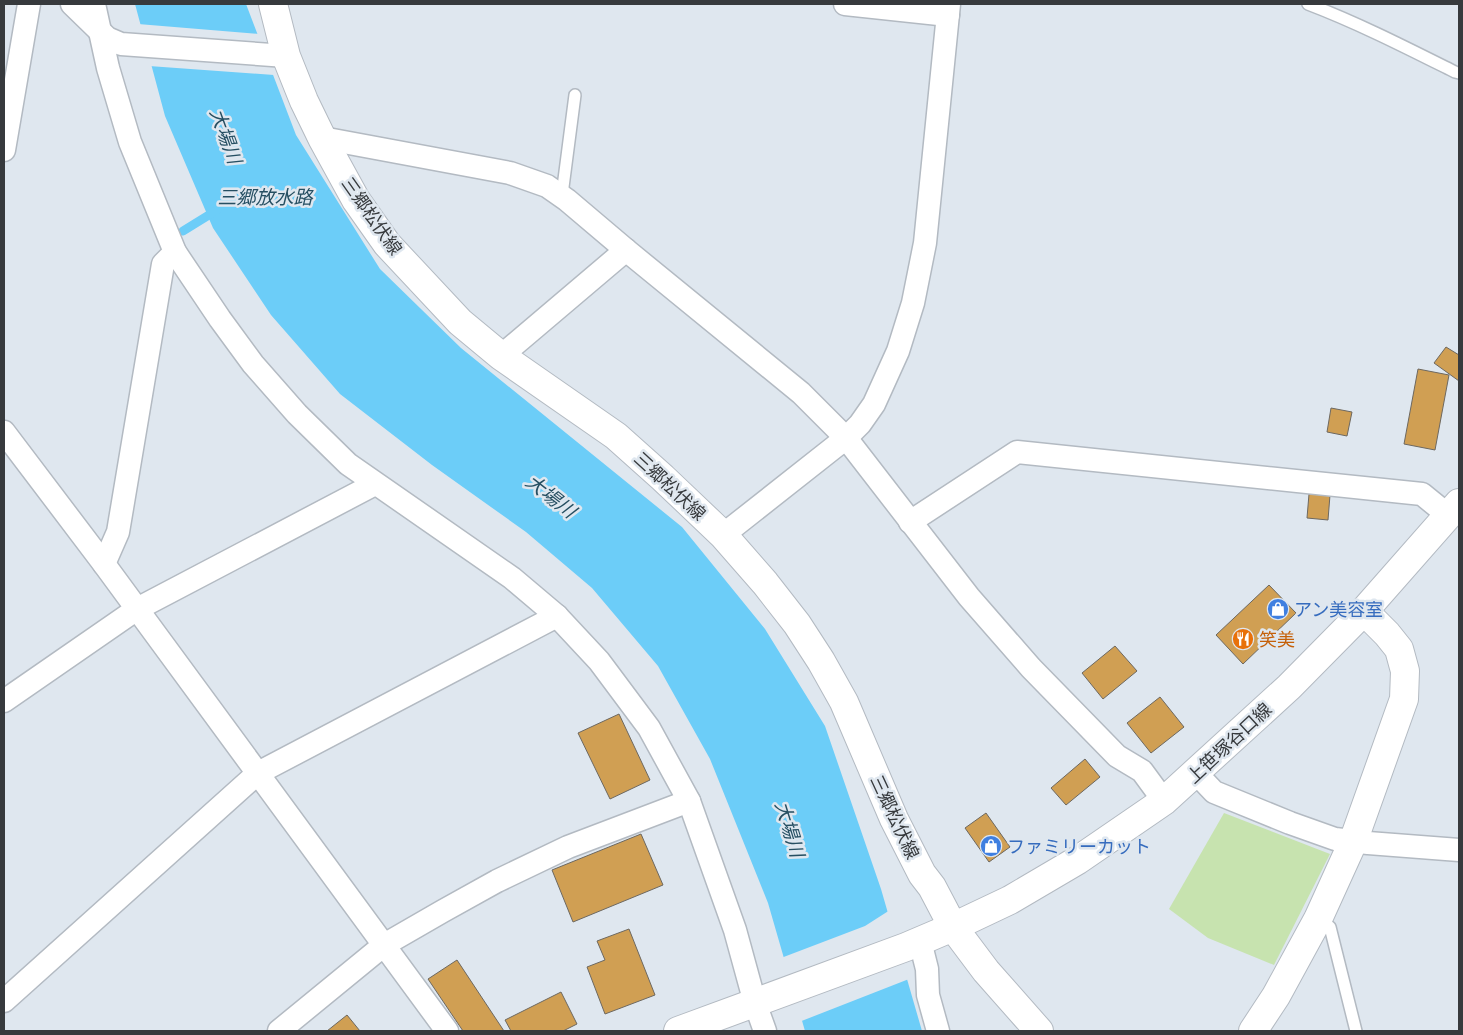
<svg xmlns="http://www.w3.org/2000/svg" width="1463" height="1035" font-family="'DejaVu Sans','Noto Sans JP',sans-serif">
<rect width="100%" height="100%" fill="#dfe7ef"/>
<polygon fill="#c7e3af" points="1224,813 1330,854 1274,965 1208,938 1169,909"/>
<polygon fill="#6ccdf8" points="135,4 246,4 296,135 380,269 461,348 682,527 765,629 825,726 881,889 922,1031 805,1031 768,903 710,759 658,666 592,588 526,532 432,465 340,394 271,315 213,228 165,116"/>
<g fill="#dfe7ef">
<polygon points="138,24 259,34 274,75 149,66"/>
<polygon points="890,910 909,979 799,1022 781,958 865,926"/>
</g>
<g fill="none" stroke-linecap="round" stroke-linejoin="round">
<polyline stroke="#6ccdf8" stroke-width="9" points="183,231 217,210"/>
</g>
<g fill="#d09f53" stroke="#6d6860">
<polygon points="1446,347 1459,355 1459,381 1434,363"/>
<polygon points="1418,369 1449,375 1435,450 1404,444"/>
<polygon points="1331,408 1352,412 1347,436 1327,432"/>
<polygon points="1309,494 1330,495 1328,520 1307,518"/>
<polygon points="1269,585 1296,613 1243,664 1216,635"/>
<polygon points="1115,646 1137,671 1103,699 1082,673"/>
<polygon points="1160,697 1184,727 1151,753 1127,723"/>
<polygon points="619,714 650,780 610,799 578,733"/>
<polygon points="1085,759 1100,777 1066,805 1051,788"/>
<polygon points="986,813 1010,847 989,862 965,828"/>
<polygon points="641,834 663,885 573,922 552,870"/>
<polygon points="629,929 655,995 605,1014 587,967 605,960 597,941"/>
<polygon points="457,960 504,1031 463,1031 428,979"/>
<polygon points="561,992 577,1024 563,1031 511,1031 505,1020"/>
<polygon points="347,1015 360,1031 327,1031"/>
</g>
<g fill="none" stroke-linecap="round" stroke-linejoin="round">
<g stroke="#b3bac2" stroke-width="14">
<g id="lane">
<path d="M1308 4C1358 23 1407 48 1455 72L1459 73"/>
<polyline points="560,195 563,187 575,95"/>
<polyline points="1318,919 1330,927 1356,1031"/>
</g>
</g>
<g stroke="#b3bac2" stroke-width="25">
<g id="street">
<polyline points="72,4 107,38 121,44 286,56"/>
<polyline points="94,4 108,68 130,142 175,252 220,319 253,364 297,414 348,464 512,578 557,616 599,661 649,728 689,801 735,930 755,1003 765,1031"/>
<polyline points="845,4 948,15"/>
<polyline points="322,138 510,173 547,186 567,200 626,250 801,393 846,438 969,597 1031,668 1117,756 1142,771 1164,801"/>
<polyline points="4,150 29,4"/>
<polyline points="501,356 626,250"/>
<polyline points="4,432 104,564 447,1031"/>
<polyline points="910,522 1017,452 1422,494 1449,516"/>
<polyline points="723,535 846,438 860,424 874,404 898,351 913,303 925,243 949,4"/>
<polyline points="104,564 118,532 163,264 175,252"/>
<polyline points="4,701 137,609 375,484"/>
<polyline points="1196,773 1214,792 1290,823 1335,839 1368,843 1459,850"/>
<polyline points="920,941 927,969 928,995 938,1031"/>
<polyline points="4,1001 258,773 557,616"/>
<polyline points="279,1031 384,945 443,911 497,881 568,847 689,801"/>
</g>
</g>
<g stroke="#b3bac2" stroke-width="30">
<g id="secondary">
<polyline points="678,1031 906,947 953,927 1010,900 1078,860 1164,801 1289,687 1364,611 1459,503"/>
<polyline points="1253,1031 1276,996 1318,919 1353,842 1404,699 1405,671 1399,649 1387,634 1364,611"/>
</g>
</g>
<g stroke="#b3bac2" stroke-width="30">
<polyline id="primary" points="273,4 286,56 304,101 322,138 356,200 387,244 460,322 501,356 616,436 663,478 723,535 765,583 797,624 821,661 844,702 894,819 922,874 932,887 953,927 986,971 1039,1031"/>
</g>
<use href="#lane" stroke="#fff" stroke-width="11"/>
<use href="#street" stroke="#fff" stroke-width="22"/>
<use href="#secondary" stroke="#fff" stroke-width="28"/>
<use href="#primary" stroke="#fff" stroke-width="28"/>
</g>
<defs>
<g id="shop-disc" transform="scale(1.125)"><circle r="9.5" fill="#3f7fe0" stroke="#dfe7ef"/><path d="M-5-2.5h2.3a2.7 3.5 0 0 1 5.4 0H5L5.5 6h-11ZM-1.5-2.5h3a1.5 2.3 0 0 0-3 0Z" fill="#fff"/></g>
<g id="restaurant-disc" transform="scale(1.125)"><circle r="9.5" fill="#e8710a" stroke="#dfe7ef"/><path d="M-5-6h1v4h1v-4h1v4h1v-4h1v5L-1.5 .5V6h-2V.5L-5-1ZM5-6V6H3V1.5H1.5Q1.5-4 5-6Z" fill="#fff"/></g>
</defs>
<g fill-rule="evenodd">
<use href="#shop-disc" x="1278" y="609"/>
<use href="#restaurant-disc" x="1243" y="639"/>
<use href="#shop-disc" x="991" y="846"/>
</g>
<g text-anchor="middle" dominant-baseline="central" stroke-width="5" stroke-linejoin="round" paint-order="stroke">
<g font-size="18" fill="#373a3d" stroke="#dfe7ef">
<text transform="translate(372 216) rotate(55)">三郷松伏線</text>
<text transform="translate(670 486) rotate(43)">三郷松伏線</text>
<text transform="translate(1229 743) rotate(-43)">上笹塚谷口線</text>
<text transform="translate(895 817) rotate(65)">三郷松伏線</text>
</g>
<g font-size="18" fill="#366cbe" stroke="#dfe7ef" text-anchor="start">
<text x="1294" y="609">アン美容室</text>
<text x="1007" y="846">ファミリーカット</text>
</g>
<g font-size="18" fill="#c56008" stroke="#dfe7ef" text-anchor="start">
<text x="1259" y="639">笑美</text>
</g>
<g font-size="19" font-style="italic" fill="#264f62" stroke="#dfe7ef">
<text transform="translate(226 136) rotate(70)">大場川</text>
<text x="265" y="197">三郷放水路</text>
<text transform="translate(551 496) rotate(38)">大場川</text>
<text transform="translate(790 829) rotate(73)">大場川</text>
</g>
</g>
<rect width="1463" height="1035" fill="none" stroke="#373a3d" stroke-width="10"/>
</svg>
